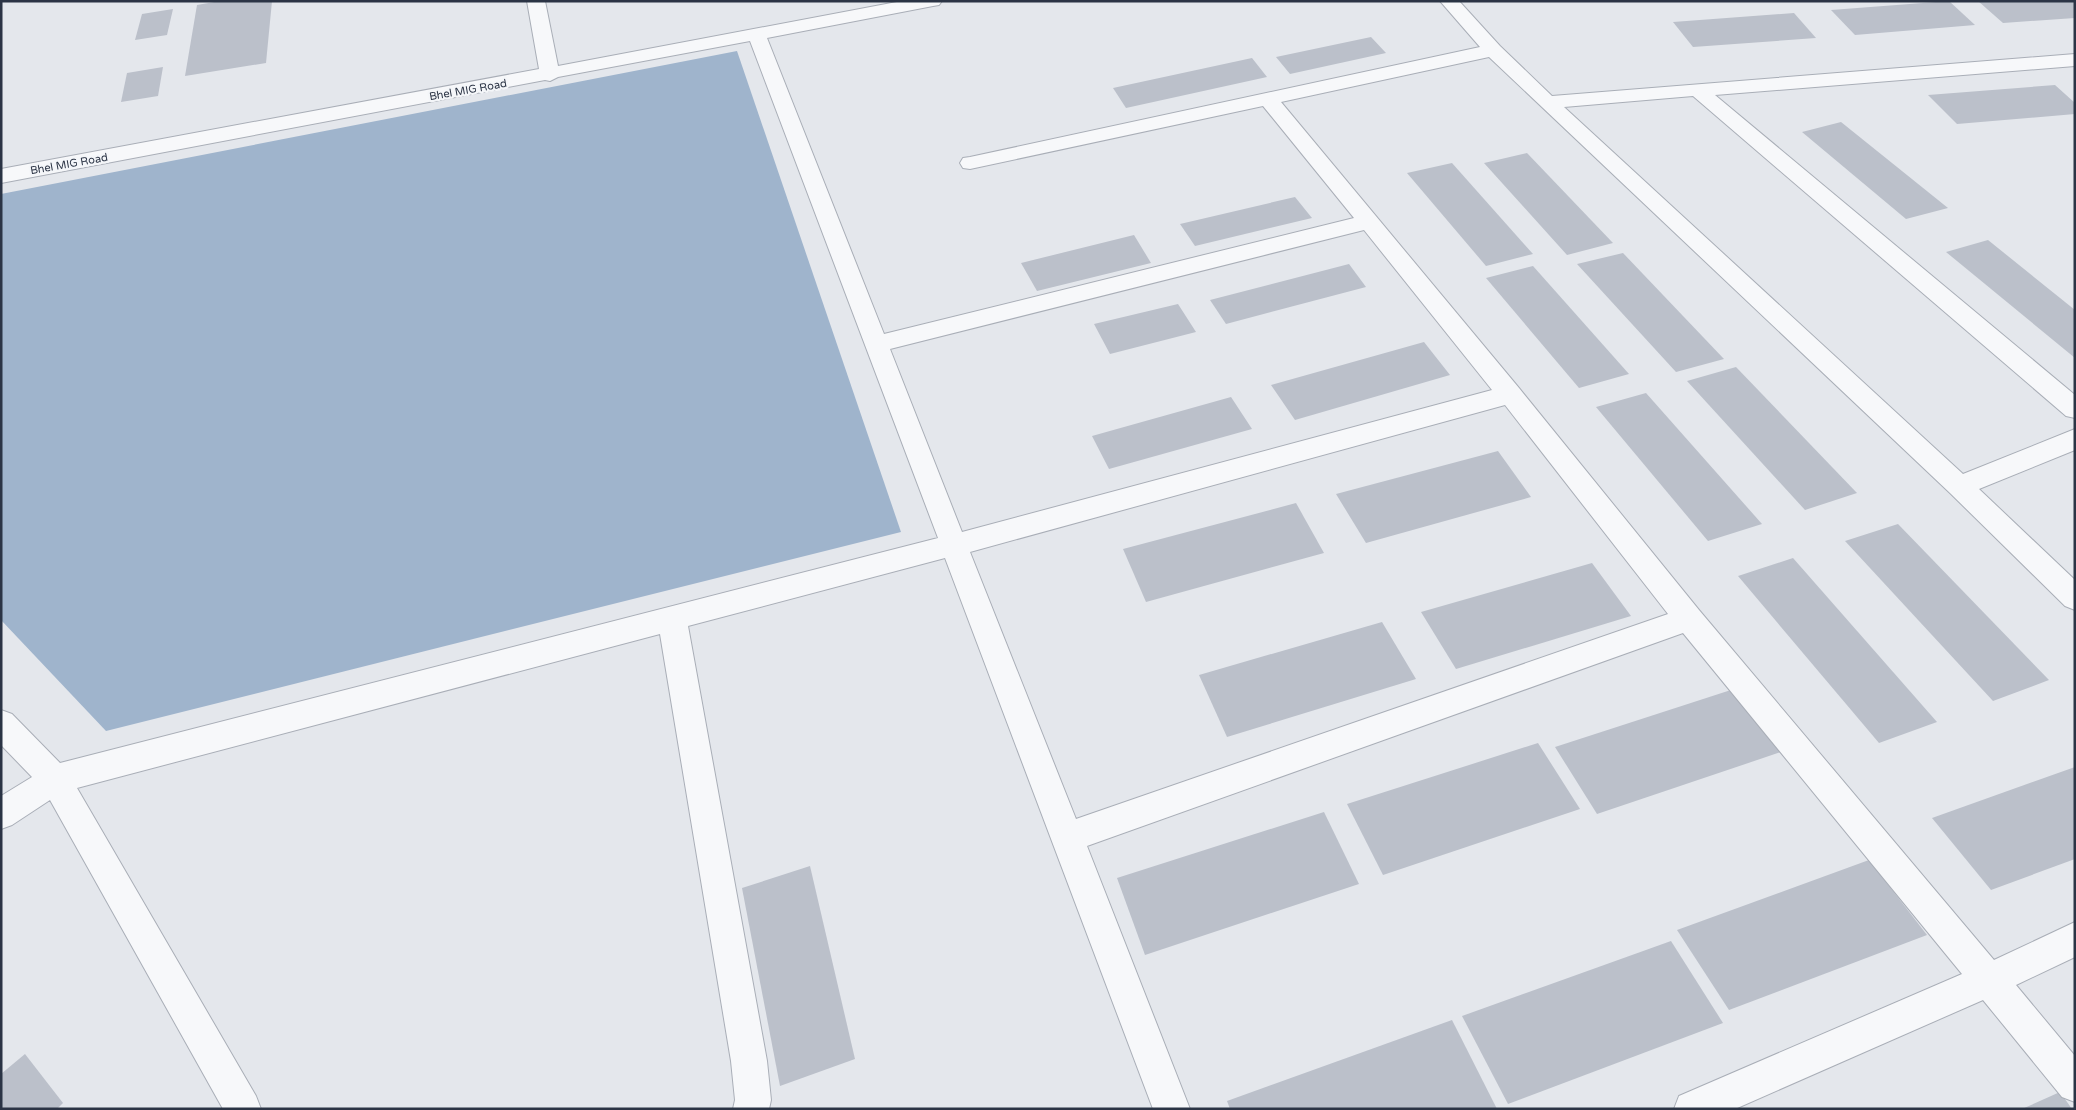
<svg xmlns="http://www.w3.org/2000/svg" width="2076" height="1110" font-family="'Varela Round',sans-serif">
<rect width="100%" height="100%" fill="#e4e7ec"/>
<polygon fill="#9fb4cc" points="737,51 901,532 106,731 1,620 1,194"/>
<g fill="#bbc0ca">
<polygon points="220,1 272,1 266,63 185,76 197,5"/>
<polygon points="1949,1 1975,25 1855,35 1831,10"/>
<polygon points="1978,1 2075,1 2075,18 2003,23"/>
<polygon points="173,9 167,35 135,40 142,14"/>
<polygon points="1794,13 1816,38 1693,47 1673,22"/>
<polygon points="1371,37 1386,53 1290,74 1276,57"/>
<polygon points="1252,58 1267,77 1126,108 1113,88"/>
<polygon points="163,67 158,96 121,102 127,73"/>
<polygon points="2055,85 2075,103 2075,114 1957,124 1928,95"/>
<polygon points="1841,122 1948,208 1906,219 1802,132"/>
<polygon points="1527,153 1613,243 1567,255 1484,163"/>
<polygon points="1452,163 1533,254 1486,266 1407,173"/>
<polygon points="1295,197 1312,218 1195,246 1180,224"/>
<polygon points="1134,235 1151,263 1037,291 1021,263"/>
<polygon points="1988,240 2075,310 2075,358 1946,252"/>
<polygon points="1623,253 1724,359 1676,372 1577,264"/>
<polygon points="1349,264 1366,287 1226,324 1210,300"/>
<polygon points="1533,266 1629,374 1579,388 1486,278"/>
<polygon points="1178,304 1196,332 1110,354 1094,324"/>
<polygon points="1424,342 1450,375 1295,420 1271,385"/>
<polygon points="1736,367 1857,493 1805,510 1687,381"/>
<polygon points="1646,393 1762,524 1708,541 1596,407"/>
<polygon points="1231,397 1252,429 1109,469 1092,436"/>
<polygon points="1498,451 1531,497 1366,543 1336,494"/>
<polygon points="1296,503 1324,553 1146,602 1123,549"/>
<polygon points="1898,524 2049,680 1993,701 1845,541"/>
<polygon points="1793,558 1937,722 1879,743 1738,576"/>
<polygon points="1592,563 1631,616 1456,669 1421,612"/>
<polygon points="1382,622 1416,679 1227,737 1199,675"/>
<polygon points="1734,689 1781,752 1597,814 1555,747"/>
<polygon points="1538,743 1580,809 1383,875 1347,804"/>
<polygon points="2075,767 2075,859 1991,890 1932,818"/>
<polygon points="1324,812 1359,884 1145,955 1117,878"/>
<polygon points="1869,860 1927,935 1729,1010 1677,930"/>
<polygon points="810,866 855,1059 780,1086 742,888"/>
<polygon points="1671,941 1723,1023 1508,1104 1462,1016"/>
<polygon points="1452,1020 1497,1109 1230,1109 1227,1101"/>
<polygon points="25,1054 63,1103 57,1109 1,1109 1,1074"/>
<polygon points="2060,1092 2072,1109 2022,1109"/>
</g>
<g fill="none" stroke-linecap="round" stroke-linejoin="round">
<g stroke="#a9aeb7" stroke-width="2">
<path id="minor" d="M527 1H545L558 66 902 1H942L939 5 933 6 767 38 884 334 1354 218 1263 106 970 169 963 168 960 163 963 158 970 157 1480 47 1440 1H1459L1500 46 1552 96 2075 54V66L1715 95 2075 395V418L2066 416 1693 96 1564 107 1963 474 2075 429V450L1979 489 2075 580V610L2065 606 1950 493 1489 57 1281 102 1519 388 1699 610 1994 960 2075 922V957L2016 985 2075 1056V1102L2062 1097 1983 1000 1735 1109H1674L1679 1096 1962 974 1683 633 1087 846 1190 1109H1153L945 558 688 626 767 1061 771 1100 769 1109H733L735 1100 731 1061 660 634 77 788 256 1096 261 1109H223L50 800 12 825 1 829V796L32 777 1 745V710L12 714 60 763 938 538 750 41 558 77 550 81 545 80 1 183V169L539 69ZM1364 230 1492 390 962 532 890 349ZM1505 405 1668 614 1076 819 970 552Z"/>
</g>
<use href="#minor" fill="#f7f8fa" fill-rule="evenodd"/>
</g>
<g text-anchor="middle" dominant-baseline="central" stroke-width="4.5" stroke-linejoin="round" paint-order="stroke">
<g font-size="11" fill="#2b3445" stroke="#f4f6f9">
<text transform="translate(468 90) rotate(-10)">Bhel MIG Road</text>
<text transform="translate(69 164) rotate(-10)">Bhel MIG Road</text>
</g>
</g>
<rect width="2076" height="1110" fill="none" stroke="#2b3445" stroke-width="5"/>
</svg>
